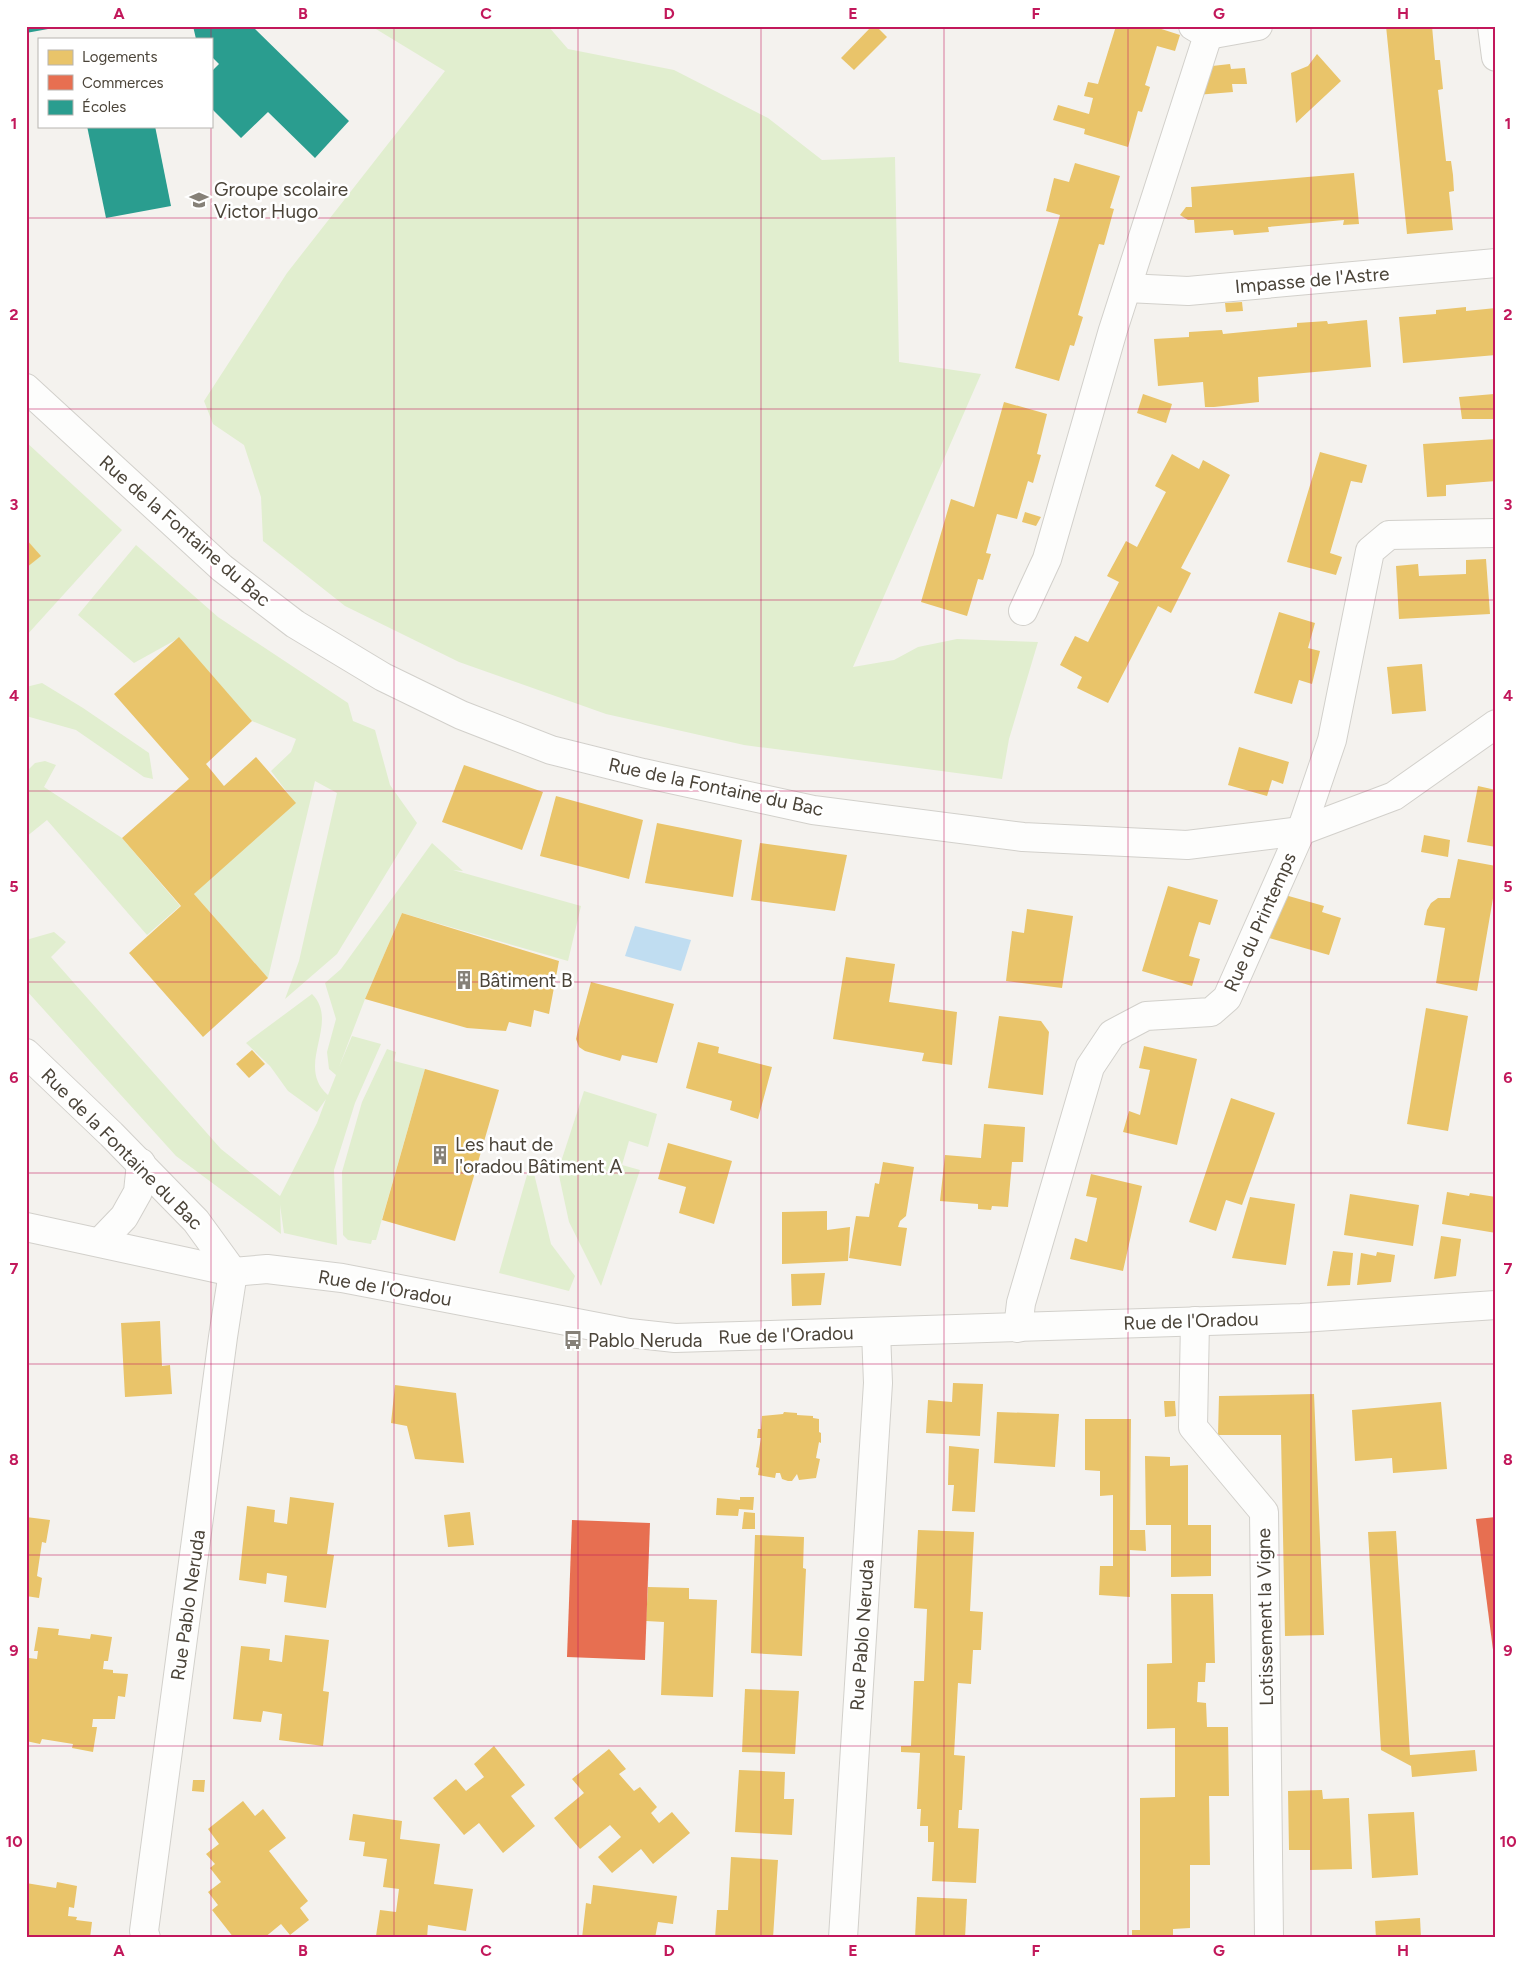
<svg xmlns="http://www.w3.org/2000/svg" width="1522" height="1964" font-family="Figtree,sans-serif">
<rect width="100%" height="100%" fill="#f4f2ee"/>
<g fill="#e1eecf">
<polygon points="371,26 548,26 568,49 674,70 768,118 822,160 895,157 899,362 981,374 853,667 894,660 918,647 957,639 1038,642 1009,739 1002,779 744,745 606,714 459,662 345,606 263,541 261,497 244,445 213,424 204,401 287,273 445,71"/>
<polygon points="26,442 122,530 26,636 26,568 40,556 26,539"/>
<polygon points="136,545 218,617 348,703 353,721 375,730 390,785 417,823 337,954 285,999 299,961 337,793 315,781 268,978 194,894 293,800 271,771 291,752 296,739 252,721 179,638 134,663 78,615"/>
<polygon points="42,683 83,708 149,753 153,779 144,777 76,730 26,716 26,687"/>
<polygon points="45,761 56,765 44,787 122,838 180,906 147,935 47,820 26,837 26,772 35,763"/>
<path d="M432 843 463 871 453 870 581 906 568 961 402 913 365 999 339 1067 352 1036 381 1044 355 1103 334 1170 337 1245 284 1233 280 1205 281 1234 176 1156 26 990V940L54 932 66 942 51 957 221 1149 280 1196 317 1123 326 1099 317 1112 288 1091 270 1066 246 1043 312 994C341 1023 294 1066 328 1095L336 1075 329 1069 327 1052 336 1019 325 983 341 969Z"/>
<polygon points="387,1049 396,1052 394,1061 425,1069 376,1240 372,1240 371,1244 348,1240 343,1235 342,1172 362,1102"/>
<polygon points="584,1091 657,1114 648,1147 629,1141 622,1165 640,1170 601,1286 569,1222 558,1171"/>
<polygon points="531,1161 551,1244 575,1276 569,1291 499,1273"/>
</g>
<polygon fill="#c0ddf1" points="635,926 691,940 681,971 625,956"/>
<g fill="#e9c46a">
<polygon points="872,26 876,26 887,37 854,70 841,58"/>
<polygon points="1116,26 1152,26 1180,35 1175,51 1157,46 1145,85 1150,87 1142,112 1138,111 1128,147 1084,134 1085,129 1053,120 1058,105 1089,114 1093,98 1084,96 1088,82 1098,84"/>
<polygon points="1386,26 1432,26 1435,60 1440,60 1443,89 1438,90 1446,161 1451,161 1453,175 1454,191 1449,192 1453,230 1407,234"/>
<polygon points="1317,54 1341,81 1296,123 1291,73 1308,66"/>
<polygon points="1230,64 1231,69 1245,68 1247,84 1232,84 1233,92 1196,95 1212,66"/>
<polygon points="1075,163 1120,176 1110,208 1114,209 1104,245 1099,244 1078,315 1083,317 1074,346 1070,345 1059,381 1015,368 1060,215 1046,211 1054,178 1069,182"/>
<polygon points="1354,173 1359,224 1343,225 1344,220 1268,227 1269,232 1234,235 1233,230 1195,233 1194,220 1188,220 1180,215 1186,207 1192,207 1191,187"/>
<polygon points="1242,302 1243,311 1226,312 1225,303"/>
<polygon points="1466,307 1466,311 1496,308 1496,355 1403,363 1399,317 1436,314 1436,310"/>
<polygon points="1367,320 1371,367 1258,377 1259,402 1214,407 1205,407 1203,382 1158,386 1154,339 1189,337 1189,332 1222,330 1223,334 1297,327 1297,323 1327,321 1328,324"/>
<polygon points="1143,394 1172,404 1166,423 1137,413"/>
<polygon points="1494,394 1496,419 1462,419 1459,397"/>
<polygon points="1004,402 1047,414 1037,454 1041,455 1033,483 1028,481 1017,519 997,514 986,553 991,554 983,580 978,579 967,616 921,602 951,499 974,507"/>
<polygon points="1496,439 1496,481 1446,485 1446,496 1427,497 1423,444"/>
<polygon points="1320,452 1367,465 1362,483 1351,481 1330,553 1342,557 1336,575 1287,562"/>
<polygon points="1172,454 1199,469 1203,460 1230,475 1181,568 1191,573 1171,613 1158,606 1108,703 1077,688 1082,677 1060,665 1075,636 1088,642 1119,582 1107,576 1126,541 1137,547 1166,492 1155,486"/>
<polygon points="1025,512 1041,517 1036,526 1022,522"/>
<polygon points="26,539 41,556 26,568"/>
<polygon points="1486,559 1490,614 1399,619 1396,566 1418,564 1419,576 1466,574 1466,560"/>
<polygon points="1279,612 1315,623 1308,648 1320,651 1312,684 1299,680 1292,704 1254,693"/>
<polygon points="179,637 252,721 206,764 224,786 256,757 296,803 194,894 268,978 203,1037 129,953 181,906 122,838 189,779 114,694"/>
<polygon points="1422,664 1426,711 1392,714 1387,667"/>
<polygon points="1239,747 1289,762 1283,784 1272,780 1267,796 1228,785"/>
<polygon points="464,765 543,792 522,850 442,822"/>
<polygon points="1478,786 1496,790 1496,847 1467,842"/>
<polygon points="556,796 643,820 629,879 540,856"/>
<polygon points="657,823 742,840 733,897 645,883"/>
<polygon points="1424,835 1450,840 1448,857 1421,852"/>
<polygon points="760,843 847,855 835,911 751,900"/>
<polygon points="1458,859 1496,866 1496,881 1477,991 1436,983 1445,928 1424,925 1427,910 1431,903 1438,898 1450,898"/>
<polygon points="1168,886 1218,900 1210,925 1199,922 1194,938 1189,956 1200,959 1192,986 1142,971"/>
<polygon points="1285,895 1324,906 1322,912 1341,918 1329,955 1269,938"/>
<polygon points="1027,909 1073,916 1062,988 1006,981 1012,931 1024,933"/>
<polygon points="402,913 559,961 549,1014 534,1010 531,1027 509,1022 506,1031 467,1028 365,999"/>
<polygon points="846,957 895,964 889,1002 957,1012 952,1065 922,1061 924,1053 833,1039"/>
<polygon points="591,982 674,1004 657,1063 622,1055 620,1061 585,1051 579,1047 576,1039 578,1030"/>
<polygon points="1426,1008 1468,1016 1448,1131 1407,1124"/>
<polygon points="999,1016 1041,1021 1049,1032 1043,1095 988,1088"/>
<polygon points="698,1042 719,1047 718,1053 772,1067 758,1119 730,1110 732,1101 686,1088"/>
<polygon points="1144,1046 1197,1059 1177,1145 1123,1132 1129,1111 1140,1115 1150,1070 1139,1068"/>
<polygon points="252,1050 265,1064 249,1078 236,1064"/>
<polygon points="425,1069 499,1090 455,1241 382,1220"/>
<polygon points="1231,1098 1275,1113 1242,1205 1226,1200 1216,1231 1189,1222"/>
<polygon points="984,1124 1025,1127 1023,1162 1012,1162 1008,1207 992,1206 991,1210 978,1209 978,1204 940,1201 945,1155 981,1158"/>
<polygon points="668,1143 732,1161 714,1224 679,1213 686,1187 658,1179"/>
<polygon points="883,1162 914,1167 906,1216 900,1221 898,1227 907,1228 901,1266 849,1258 856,1216 869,1217 875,1183 879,1184"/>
<polygon points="1091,1174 1142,1186 1123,1271 1070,1259 1075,1238 1087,1242 1097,1198 1086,1196"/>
<polygon points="1447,1192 1469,1196 1470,1193 1496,1197 1496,1233 1442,1224"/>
<polygon points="1350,1194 1419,1205 1413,1246 1344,1235"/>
<polygon points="1250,1197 1295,1204 1286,1265 1232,1258"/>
<polygon points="827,1211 827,1230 850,1227 848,1261 782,1264 782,1212"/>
<polygon points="1441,1236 1461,1239 1456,1276 1434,1279"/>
<polygon points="1333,1251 1353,1253 1350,1285 1327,1286"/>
<polygon points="1377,1252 1395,1255 1391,1282 1357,1285 1361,1253 1376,1256"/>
<polygon points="825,1273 821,1305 792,1306 791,1274"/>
<polygon points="160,1321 162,1366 170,1365 172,1394 125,1397 121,1323"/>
<polygon points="953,1383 983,1384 980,1436 926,1433 928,1400 952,1402"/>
<polygon points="395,1385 456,1393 464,1463 415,1459 407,1426 391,1423"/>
<polygon points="1314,1394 1324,1635 1285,1636 1281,1435 1218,1435 1219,1396"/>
<polygon points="1164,1401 1175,1401 1176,1416 1165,1417"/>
<polygon points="1441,1402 1447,1469 1393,1473 1392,1458 1355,1461 1352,1410"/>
<polygon points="784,1412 797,1413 797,1415 813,1416 813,1418 819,1419 819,1432 821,1433 821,1443 819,1442 816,1458 820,1459 816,1478 799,1480 797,1474 792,1481 788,1481 782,1479 780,1473 776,1473 775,1478 758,1475 759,1468 756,1467 761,1438 757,1438 758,1429 761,1429 762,1416 783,1414"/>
<polygon points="997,1412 1059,1414 1055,1467 994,1463"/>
<polygon points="1085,1419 1131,1419 1130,1530 1145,1530 1146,1551 1130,1550 1130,1597 1099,1595 1100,1566 1113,1566 1113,1495 1100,1496 1100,1471 1085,1470"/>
<polygon points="949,1446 979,1449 975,1512 952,1511 954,1485 948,1485"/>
<polygon points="1145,1456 1170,1457 1170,1466 1188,1465 1188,1525 1211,1525 1211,1576 1171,1577 1171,1525 1146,1525"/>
<polygon points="290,1497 334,1503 327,1554 334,1555 326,1608 284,1602 287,1576 267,1573 266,1584 239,1580 247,1506 275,1510 274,1522 287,1524"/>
<polygon points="740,1497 754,1497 753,1510 739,1509 738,1516 716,1515 717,1498 740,1500"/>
<polygon points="470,1512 474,1545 448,1547 444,1515"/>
<polygon points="744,1512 755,1513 755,1529 742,1529"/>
<polygon points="26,1517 50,1520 46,1543 42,1542 37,1576 42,1578 39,1598 26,1596"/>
<polygon points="918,1530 974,1532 970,1611 983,1612 981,1650 973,1650 971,1684 958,1683 954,1755 965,1756 962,1810 959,1810 958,1828 979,1829 976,1883 932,1881 934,1842 928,1842 928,1826 920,1826 921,1809 917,1809 920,1753 901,1752 901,1746 911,1746 914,1681 924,1681 927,1609 914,1608"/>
<polygon points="1396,1531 1410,1755 1475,1750 1477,1771 1412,1777 1411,1766 1381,1750 1368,1532"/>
<polygon points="755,1535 804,1537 803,1568 806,1569 802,1656 751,1653"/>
<polygon points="648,1587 689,1588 689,1599 717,1600 713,1697 661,1695 664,1622 646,1621"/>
<polygon points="1171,1594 1213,1594 1215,1663 1206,1663 1205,1682 1198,1682 1197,1702 1206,1703 1207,1727 1228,1727 1229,1796 1209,1796 1210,1865 1190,1865 1190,1928 1173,1929 1173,1938 1132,1938 1132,1930 1140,1930 1140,1798 1175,1797 1175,1728 1147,1729 1147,1664 1172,1663"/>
<polygon points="38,1627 59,1629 58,1635 90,1639 91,1634 112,1637 108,1661 104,1661 103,1669 113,1670 113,1673 128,1674 125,1697 118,1696 115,1719 93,1719 92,1727 97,1727 93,1752 72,1748 73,1744 42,1739 40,1744 26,1741 26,1660 29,1658 37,1659 38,1651 34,1651"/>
<polygon points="285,1635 329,1640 323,1691 329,1692 323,1746 279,1740 282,1714 263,1711 261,1722 233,1719 241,1646 270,1649 269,1660 282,1662"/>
<polygon points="745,1689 799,1691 795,1754 742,1752"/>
<polygon points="494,1746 525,1785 511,1796 535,1826 503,1853 479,1823 464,1835 433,1798 456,1779 466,1791 484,1777 474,1764"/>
<polygon points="609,1749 626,1769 619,1774 634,1791 640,1787 657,1807 651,1813 659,1823 672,1812 690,1833 653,1864 641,1849 612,1873 598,1857 621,1837 610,1825 580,1849 554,1818 584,1793 572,1779"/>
<polygon points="739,1770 785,1772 784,1799 794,1799 792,1835 735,1832"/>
<polygon points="193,1780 205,1780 204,1792 192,1791"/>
<polygon points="1322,1790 1323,1799 1349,1798 1352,1869 1310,1870 1310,1850 1289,1850 1288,1791"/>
<polygon points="243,1801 255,1816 263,1809 286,1838 269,1851 308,1901 300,1908 309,1920 290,1935 281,1924 264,1938 245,1938 242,1935 234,1938 212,1910 218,1905 208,1892 221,1882 210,1868 215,1864 206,1854 219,1844 208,1829"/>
<polygon points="1414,1812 1418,1875 1372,1878 1368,1814"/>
<polygon points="353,1814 402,1821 400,1839 440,1844 434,1884 473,1889 466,1931 428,1925 427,1938 376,1936 380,1910 396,1912 399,1889 383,1887 387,1859 363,1856 365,1842 349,1840"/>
<polygon points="731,1857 778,1860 773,1938 715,1938 717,1910 728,1910"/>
<polygon points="57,1882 77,1886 74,1908 69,1907 68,1916 77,1917 76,1920 92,1922 90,1938 26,1938 26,1883 56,1888"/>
<polygon points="593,1885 677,1896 673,1924 658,1922 655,1938 582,1938 586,1903 591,1904"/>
<polygon points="917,1897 967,1899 965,1938 915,1938"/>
<polygon points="1420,1918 1421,1938 1376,1938 1375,1921"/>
</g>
<g fill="#e76f51">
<polygon points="1496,1517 1496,1665 1495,1665 1476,1519"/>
<polygon points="572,1520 650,1523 645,1660 567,1657"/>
</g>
<g fill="#2a9d8f">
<polygon points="26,26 59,26 59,27 26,33"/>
<polygon points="193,26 252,26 349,121 315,158 268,112 241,138 211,108 211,72 219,64 211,56 211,39 196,39"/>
<polygon points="87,126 155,126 171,206 106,218"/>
</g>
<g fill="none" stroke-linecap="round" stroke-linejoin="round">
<g stroke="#d2d0cb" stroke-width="30">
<g id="street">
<polyline points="1492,26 1496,57"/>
<polyline points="1208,35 1258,26"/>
<polyline points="1127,288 1188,291 1496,263"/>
<polyline points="26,388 222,568 295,624 383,677 461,715 551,750 643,773 813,810 1023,837 1187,845 1301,831 1394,796 1496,724"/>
<polyline points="1023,611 1047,559 1113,330 1208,35 1193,26"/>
<polyline points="26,1053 111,1134 196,1221 233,1272"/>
<polyline points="26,1227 233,1272 267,1269 342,1278 629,1333 675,1338 1301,1318 1496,1305"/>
<polyline points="100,1242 124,1217 138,1192 141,1163"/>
<polyline points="1195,1321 1193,1427 1264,1512 1269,1938"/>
<polyline points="1018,1328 1021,1303 1090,1067 1112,1034 1146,1016 1211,1012 1227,998 1301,831 1332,740 1370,551 1389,535 1496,533"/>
<polyline points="146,1938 144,1931 223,1337 233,1272"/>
<polyline points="843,1938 878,1383 876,1332"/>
</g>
</g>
<use href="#street" stroke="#fdfdfc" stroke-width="28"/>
</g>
<path fill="none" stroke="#c2185b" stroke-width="1" stroke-opacity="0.55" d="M211 26V39M394 26V1938M578 26V1938M761 26V1938M944 26V1938M1128 26V1938M1311 26V1938M211 126V1938M26 218H1496M26 409H1496M26 600H1496M26 791H1496M26 982H1496M26 1173H1496M26 1364H1496M26 1555H1496M26 1746H1496"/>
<defs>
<g id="school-bare" transform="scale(1.5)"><path d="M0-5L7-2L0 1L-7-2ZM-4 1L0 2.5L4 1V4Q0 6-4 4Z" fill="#868178" stroke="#fff" stroke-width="2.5" paint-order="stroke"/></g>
<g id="building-bare" transform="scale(1.5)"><path d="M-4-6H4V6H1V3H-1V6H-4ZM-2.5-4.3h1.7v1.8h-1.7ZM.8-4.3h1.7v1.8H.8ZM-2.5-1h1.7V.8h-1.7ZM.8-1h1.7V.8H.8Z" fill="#868178" stroke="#fff" stroke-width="2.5" paint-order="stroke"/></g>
<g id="bus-bare" transform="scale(1.5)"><path d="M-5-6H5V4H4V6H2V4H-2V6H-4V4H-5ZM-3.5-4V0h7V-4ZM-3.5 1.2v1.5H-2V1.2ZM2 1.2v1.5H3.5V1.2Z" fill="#868178" stroke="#fff" stroke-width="2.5" paint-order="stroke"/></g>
</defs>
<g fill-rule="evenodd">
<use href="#school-bare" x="199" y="200"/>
<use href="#building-bare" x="464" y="980"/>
<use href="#building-bare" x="440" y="1155"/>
<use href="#bus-bare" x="573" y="1340"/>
</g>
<g text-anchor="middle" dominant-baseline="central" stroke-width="5" stroke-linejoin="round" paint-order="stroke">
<g font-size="19" fill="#4b4439" stroke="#fff" text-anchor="start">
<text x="214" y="189">Groupe scolaire<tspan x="214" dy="22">Victor Hugo</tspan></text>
<text x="479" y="980">Bâtiment B</text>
<text x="455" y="1144">Les haut de<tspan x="455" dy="22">l'oradou Bâtiment A</tspan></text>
<text x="588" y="1340">Pablo Neruda</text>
</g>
<g font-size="19" fill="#4b4439" stroke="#fff">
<text transform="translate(1312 280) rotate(-5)">Impasse de l'Astre</text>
<text transform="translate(185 531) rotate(41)">Rue de la Fontaine du Bac</text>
<text transform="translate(716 787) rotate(12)">Rue de la Fontaine du Bac</text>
<text transform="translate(1260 922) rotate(-66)">Rue du Printemps</text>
<text transform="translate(122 1149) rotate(45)">Rue de la Fontaine du Bac</text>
<text transform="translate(385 1288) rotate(10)">Rue de l'Oradou</text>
<text transform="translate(1191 1321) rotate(-2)">Rue de l'Oradou</text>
<text transform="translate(786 1335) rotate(-2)">Rue de l'Oradou</text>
<text transform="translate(188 1605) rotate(-82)">Rue Pablo Neruda</text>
<text transform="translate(1265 1617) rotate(-91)">Lotissement la Vigne</text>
<text transform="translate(862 1635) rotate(-86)">Rue Pablo Neruda</text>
</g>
</g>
<rect width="1522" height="1964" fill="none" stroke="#ffffff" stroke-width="55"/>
<rect x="38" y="38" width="175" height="90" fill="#ffffff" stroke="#b7b4b0"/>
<rect x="48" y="50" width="25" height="15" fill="#e9c46a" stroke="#b7b4b0"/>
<text x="82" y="62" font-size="15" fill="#4b4439">Logements</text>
<rect x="48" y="75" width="25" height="15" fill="#e76f51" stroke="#b7b4b0"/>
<text x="82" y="88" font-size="15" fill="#4b4439">Commerces</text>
<rect x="48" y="100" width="25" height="15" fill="#2a9d8f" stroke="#b7b4b0"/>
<text x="82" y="112" font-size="15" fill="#4b4439">Écoles</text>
<rect x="28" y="28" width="1466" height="1908" fill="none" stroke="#c2185b" stroke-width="2"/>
<g font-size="16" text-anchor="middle" font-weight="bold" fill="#c2185b">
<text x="119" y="19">A</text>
<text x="303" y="19">B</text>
<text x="486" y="19">C</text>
<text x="669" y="19">D</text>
<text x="853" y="19">E</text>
<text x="1036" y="19">F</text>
<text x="1219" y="19">G</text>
<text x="1403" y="19">H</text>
<text x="14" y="129">1</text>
<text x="1508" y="129">1</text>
<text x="14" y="320">2</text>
<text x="1508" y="320">2</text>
<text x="14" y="510">3</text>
<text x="1508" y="510">3</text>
<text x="14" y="701">4</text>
<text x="1508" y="701">4</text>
<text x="14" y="892">5</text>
<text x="1508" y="892">5</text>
<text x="14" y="1083">6</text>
<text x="1508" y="1083">6</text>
<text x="14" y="1274">7</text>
<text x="1508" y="1274">7</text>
<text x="14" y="1465">8</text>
<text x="1508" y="1465">8</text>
<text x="14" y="1656">9</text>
<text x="1508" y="1656">9</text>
<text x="14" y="1847">10</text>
<text x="1508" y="1847">10</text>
<text x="119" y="1956">A</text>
<text x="303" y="1956">B</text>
<text x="486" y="1956">C</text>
<text x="669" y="1956">D</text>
<text x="853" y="1956">E</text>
<text x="1036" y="1956">F</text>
<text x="1219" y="1956">G</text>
<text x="1403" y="1956">H</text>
</g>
</svg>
